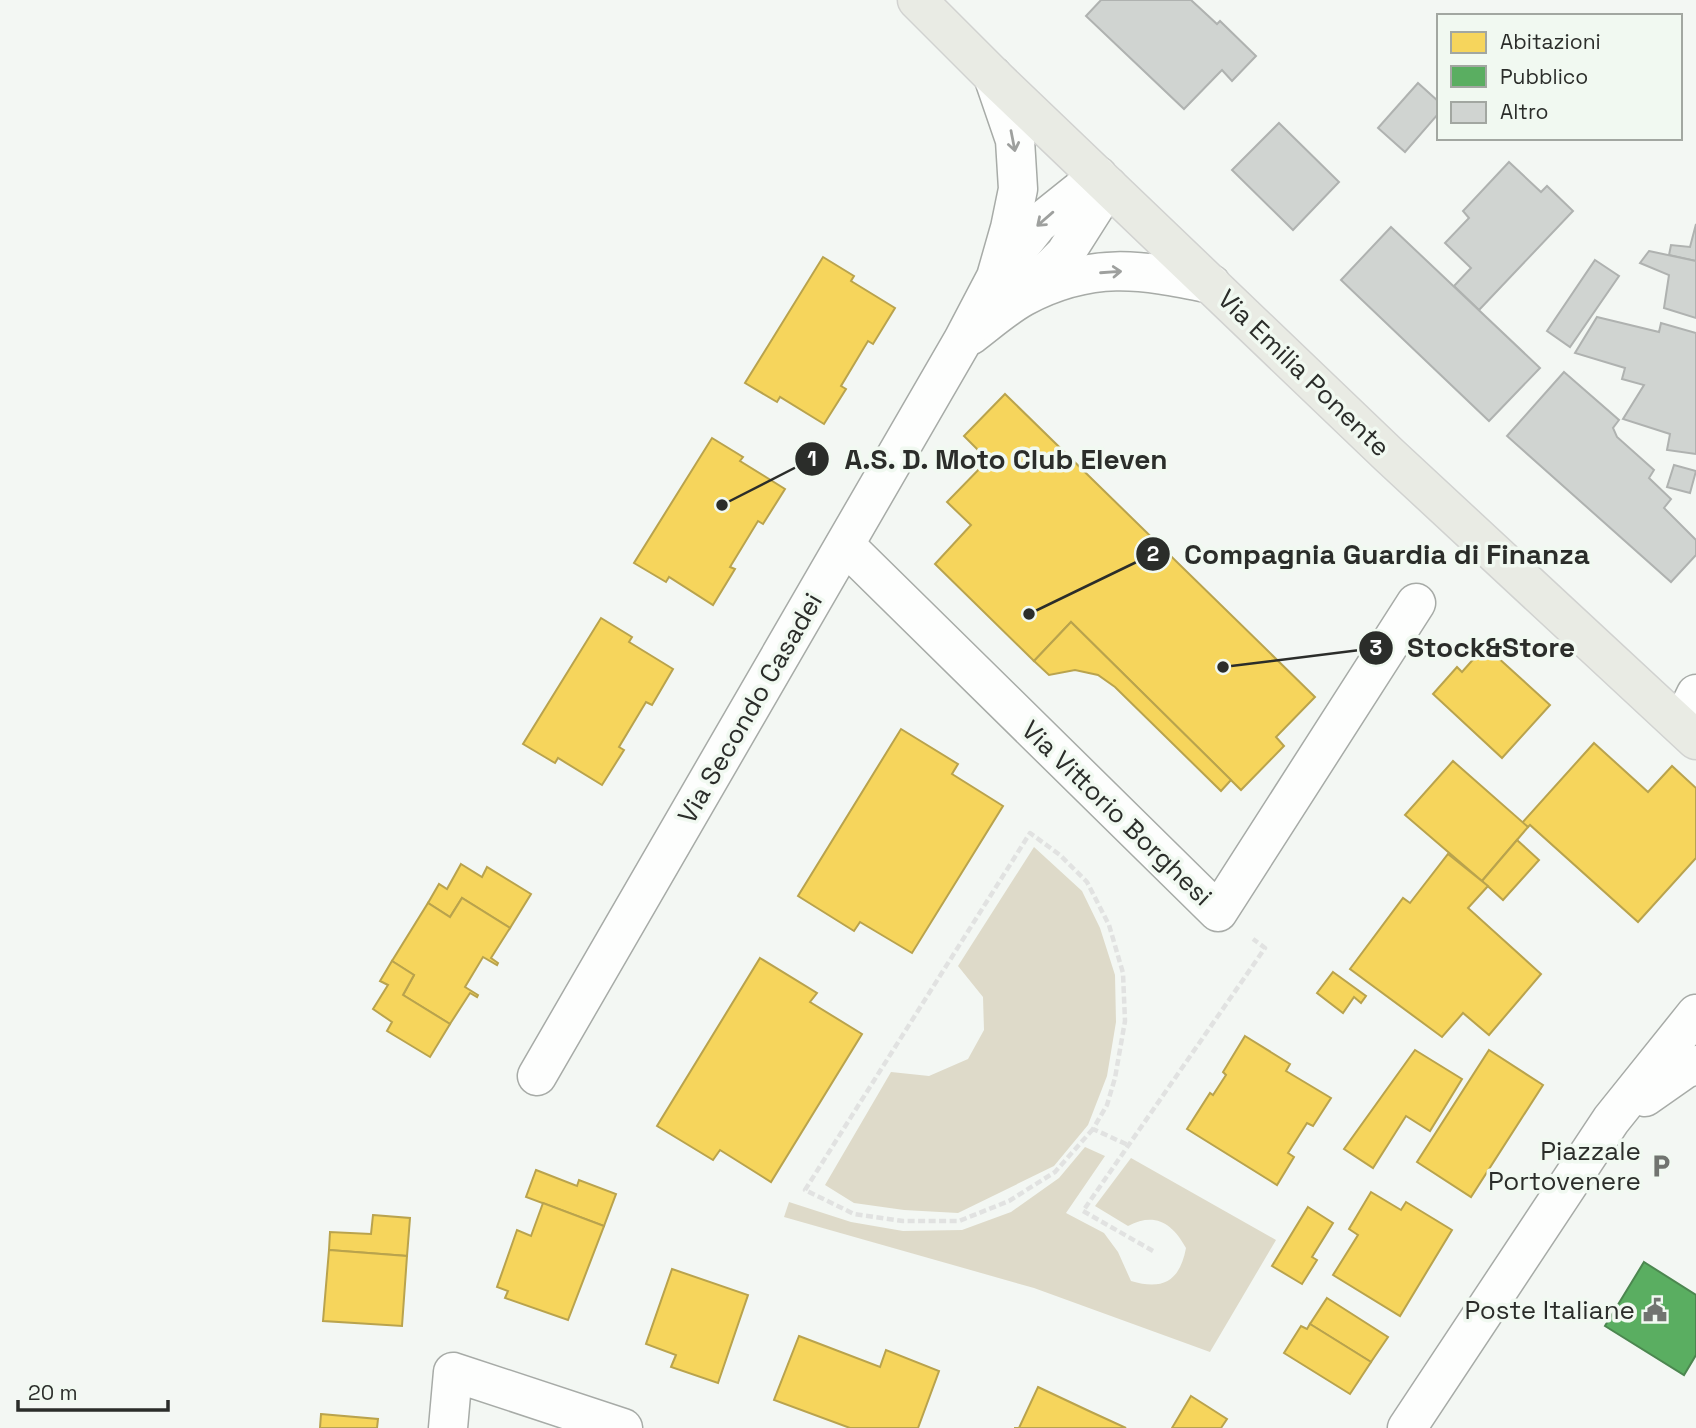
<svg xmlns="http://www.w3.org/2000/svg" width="1696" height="1428" font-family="'Space Grotesk',sans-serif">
<rect width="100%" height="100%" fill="#f3f7f3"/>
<g fill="#dedac9">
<polygon points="1034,847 1082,891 1100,928 1115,975 1116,1022 1107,1076 1088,1125 1054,1166 958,1213 904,1210 854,1203 825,1185 891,1072 929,1076 968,1059 984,1030 983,997 958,966"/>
<path d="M1085 1147 1105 1156 1066 1213 1104 1233 1118 1252 1131 1281C1164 1291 1180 1280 1186 1248 1172 1223 1155 1212 1128 1226L1095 1206 1131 1158 1276 1240 1210 1352 1034 1288 784 1217 789 1202 851 1222 903 1231 962 1230 1011 1212 1059 1178Z"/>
</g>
<g fill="#f6d55c" stroke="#b9a34d" stroke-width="2">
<polygon points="823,257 854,276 851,281 895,308 873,344 868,341 841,386 846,389 824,424 780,397 777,402 745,383"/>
<polygon points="1005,394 1315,697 1276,737 1284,746 1241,790 1071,622 1034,661 935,564 971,525 947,502 988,460 964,436"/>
<polygon points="712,438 743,457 740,461 785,489 763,524 758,521 730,567 735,569 713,605 669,577 666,582 634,563"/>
<polygon points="601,618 632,637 629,642 673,669 652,705 646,702 619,747 624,750 602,785 558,758 555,763 523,744"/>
<polygon points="1071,622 1231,780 1221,791 1115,687 1098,675 1075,670 1049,675 1034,661"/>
<polygon points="1485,646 1550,705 1502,758 1433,694 1457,667 1462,672"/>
<polygon points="901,729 958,764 952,774 1003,806 912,953 860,922 854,931 798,896"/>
<polygon points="1594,743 1648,792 1672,766 1696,788 1696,858 1638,922 1530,825 1528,827 1522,823"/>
<polygon points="1453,761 1528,827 1482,881 1405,815"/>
<polygon points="1517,840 1539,860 1503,900 1482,881"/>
<polygon points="1448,854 1488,886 1468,908 1541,974 1489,1035 1463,1013 1442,1037 1350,969 1403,898 1410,903"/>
<polygon points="461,864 482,877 487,867 531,894 510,928 462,898 450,917 428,903 439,884 447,889"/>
<polygon points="462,898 510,928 491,958 498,963 497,965 483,957 465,987 478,995 477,997 470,993 450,1024 403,995 414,975 392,961 428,903 450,917"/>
<polygon points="760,958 817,993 810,1002 862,1034 771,1182 720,1150 713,1160 657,1126"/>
<polygon points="392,961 414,975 403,995 450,1024 430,1057 387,1031 392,1022 373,1009 388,985 380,981"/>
<polygon points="1333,972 1366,996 1361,1003 1354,997 1343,1013 1317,993"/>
<polygon points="1245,1036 1290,1064 1286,1071 1331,1098 1313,1126 1307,1123 1288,1153 1294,1157 1277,1185 1187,1129 1210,1093 1213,1095 1226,1075 1223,1072"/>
<polygon points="1415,1050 1462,1079 1430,1131 1406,1116 1373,1168 1344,1149"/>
<polygon points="1489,1050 1543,1085 1471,1197 1417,1162"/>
<polygon points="536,1170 577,1186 579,1180 616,1194 604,1226 526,1197"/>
<polygon points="1371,1192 1401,1210 1406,1202 1452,1230 1400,1316 1333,1275 1358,1235 1349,1229"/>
<polygon points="543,1203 604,1226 568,1320 505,1298 508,1291 497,1287 517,1230 531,1236"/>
<polygon points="1308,1207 1333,1223 1312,1257 1317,1260 1302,1284 1272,1266"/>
<polygon points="373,1215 410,1218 407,1256 329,1250 330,1232 371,1234"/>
<polygon points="329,1250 407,1256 402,1326 323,1321"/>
<polygon points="672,1269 748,1295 718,1383 671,1367 676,1355 646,1344"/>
<polygon points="1327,1298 1388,1337 1371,1362 1310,1324"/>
<polygon points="1310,1324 1371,1362 1350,1394 1284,1353 1301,1326 1307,1329"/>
<polygon points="799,1336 880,1367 886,1350 939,1371 918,1428 850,1428 774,1400"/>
<polygon points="1038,1387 1089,1411 1126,1428 1014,1428 1019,1428"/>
<polygon points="1191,1396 1227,1419 1221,1428 1172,1428"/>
<polygon points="321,1414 378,1419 377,1428 320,1428"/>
</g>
<polygon fill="#5aae61" stroke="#4c8750" stroke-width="2" points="1644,1262 1696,1295 1696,1355 1684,1375 1605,1326"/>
<g fill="#d0d4d1" stroke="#afb2b0" stroke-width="2">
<polygon points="1101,0 1191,0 1217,24 1220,21 1256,56 1232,81 1222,70 1184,109 1086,16"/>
<polygon points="1418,83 1439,102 1439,113 1405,152 1378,128"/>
<polygon points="1279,123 1339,182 1293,230 1232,170"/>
<polygon points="1509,162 1541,192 1547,186 1573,211 1479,310 1454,286 1471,268 1445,243 1469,218 1463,211"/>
<polygon points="1696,224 1696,261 1669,255 1671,245 1690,247"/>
<polygon points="1391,227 1540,368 1489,421 1341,280"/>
<polygon points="1649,251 1696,261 1696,318 1664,308 1669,275 1640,263"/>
<polygon points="1595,260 1619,276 1570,347 1547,331"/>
<polygon points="1597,317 1659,332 1661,323 1696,333 1696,454 1667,450 1670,434 1623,419 1644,385 1622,379 1625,368 1575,353"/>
<polygon points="1564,372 1619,420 1613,428 1617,437 1654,470 1649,478 1671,499 1664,508 1696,540 1696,555 1671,582 1507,436"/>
<polygon points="1674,465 1696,471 1690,493 1667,487"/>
</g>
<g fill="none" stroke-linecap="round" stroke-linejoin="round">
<g stroke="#a7aba7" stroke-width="41">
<g id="minor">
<polyline points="1007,263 1038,224 1098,176"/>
<polyline points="1031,288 1065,254 1108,186"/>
<path d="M971 335C987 323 1005 307 1023 297 1091 261 1140 269 1211 284"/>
<polyline points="845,545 1218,912 1416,603"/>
<polyline points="1681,725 1696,694"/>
<polyline points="537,1076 963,340 996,277 1010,228 1018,189 1015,140 993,76"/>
<polyline points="1645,1097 1685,1069 1696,1065"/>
<polyline points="448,1428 453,1372 623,1428"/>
<polyline points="1407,1428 1611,1120 1696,1014"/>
</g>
</g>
<g stroke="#d1d2d0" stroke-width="41">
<polyline id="major" points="917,0 993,76 1389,455 1696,740"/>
</g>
<g stroke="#e1e2e1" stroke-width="4.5" stroke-dasharray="7 3.5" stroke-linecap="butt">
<polyline points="1093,1129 1055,1172 1009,1201 959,1221 903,1221 854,1214 805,1190 1030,833 1060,855 1087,882 1109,925 1123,973 1125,1021 1115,1078 1107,1105 1093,1129 1128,1145"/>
<polyline points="1153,1251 1083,1211 1265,948 1253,939"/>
</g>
<use href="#minor" stroke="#fdfefd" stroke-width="38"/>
<use href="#major" stroke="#e9ebe4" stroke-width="38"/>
</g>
<defs><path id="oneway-shaft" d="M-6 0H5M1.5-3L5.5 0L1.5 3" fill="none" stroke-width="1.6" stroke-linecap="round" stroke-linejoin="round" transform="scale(1.75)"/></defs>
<g stroke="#9ea09e">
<use href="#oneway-shaft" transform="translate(1013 141) rotate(79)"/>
<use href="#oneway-shaft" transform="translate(1045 219) rotate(139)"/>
<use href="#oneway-shaft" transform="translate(1111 272) rotate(-4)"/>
</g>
<defs>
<g id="parking-bare" transform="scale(1.89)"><path d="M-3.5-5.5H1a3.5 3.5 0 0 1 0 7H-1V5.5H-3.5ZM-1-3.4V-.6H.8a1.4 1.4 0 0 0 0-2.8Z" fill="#717470" stroke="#f1f9f1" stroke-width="2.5" paint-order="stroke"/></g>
<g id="civic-bare" transform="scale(1.89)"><path d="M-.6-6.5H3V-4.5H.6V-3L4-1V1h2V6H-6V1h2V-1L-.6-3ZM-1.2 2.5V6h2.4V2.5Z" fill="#717470" stroke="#f1f9f1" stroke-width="2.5" paint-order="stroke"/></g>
</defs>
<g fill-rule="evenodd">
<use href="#parking-bare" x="1661" y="1166"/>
<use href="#civic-bare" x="1655" y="1310"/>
</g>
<g text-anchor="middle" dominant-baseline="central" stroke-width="7" stroke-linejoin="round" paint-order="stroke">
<g font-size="26" fill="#2b2d2a" stroke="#f1f9f1">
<text transform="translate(1304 373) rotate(44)">Via Emilia Ponente</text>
<text transform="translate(750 708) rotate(-60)">Via Secondo Casadei</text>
<text transform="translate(1117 813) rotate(44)">Via Vittorio Borghesi</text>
</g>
<g font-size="26" fill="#2b2d2a" stroke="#f1f9f1" text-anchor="end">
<text x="1641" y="1151">Piazzale<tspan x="1641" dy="30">Portovenere</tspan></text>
<text x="1635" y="1310">Poste Italiane</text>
</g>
</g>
<path fill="none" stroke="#2b2d2a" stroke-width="2.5" d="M722 505L812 459M1029 614L1153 554M1223 667L1376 648"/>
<g fill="#2b2d2a" stroke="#f1f9f1" stroke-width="2.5">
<circle cx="722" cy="505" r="7"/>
<circle cx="1029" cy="614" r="7"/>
<circle cx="1223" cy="667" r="7"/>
<circle cx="812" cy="459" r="18"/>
<circle cx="1153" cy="554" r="18"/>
<circle cx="1376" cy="648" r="18"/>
</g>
<g font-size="21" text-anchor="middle" font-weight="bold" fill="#fff">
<text x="812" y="466">1</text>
<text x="1153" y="561">2</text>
<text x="1376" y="655">3</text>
</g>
<g font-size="28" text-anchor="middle" font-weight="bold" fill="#2b2d2a" stroke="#f1f9f1" stroke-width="7" stroke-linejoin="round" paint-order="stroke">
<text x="1006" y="469">A.S. D. Moto Club Eleven</text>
<text x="1387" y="564">Compagnia Guardia di Finanza</text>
<text x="1491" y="657">Stock&amp;Store</text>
</g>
<rect x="1437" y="14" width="245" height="126" fill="#f1f9f1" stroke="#a2a7a1" stroke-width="2"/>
<rect x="1451" y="32" width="35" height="21" fill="#f6d55c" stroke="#a2a7a1" stroke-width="2"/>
<text x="1500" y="49" font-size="21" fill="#2b2d2a">Abitazioni</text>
<rect x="1451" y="66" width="35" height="21" fill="#5aae61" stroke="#a2a7a1" stroke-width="2"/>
<text x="1500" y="84" font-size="21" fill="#2b2d2a">Pubblico</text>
<rect x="1451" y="102" width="35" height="21" fill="#d0d4d1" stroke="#a2a7a1" stroke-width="2"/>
<text x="1500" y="119" font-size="21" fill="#2b2d2a">Altro</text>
<path d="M18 1400v10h150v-10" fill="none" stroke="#2b2d2a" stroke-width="3.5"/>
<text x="28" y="1400" font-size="21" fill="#2b2d2a" stroke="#f1f9f1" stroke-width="5" paint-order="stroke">20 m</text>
</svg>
